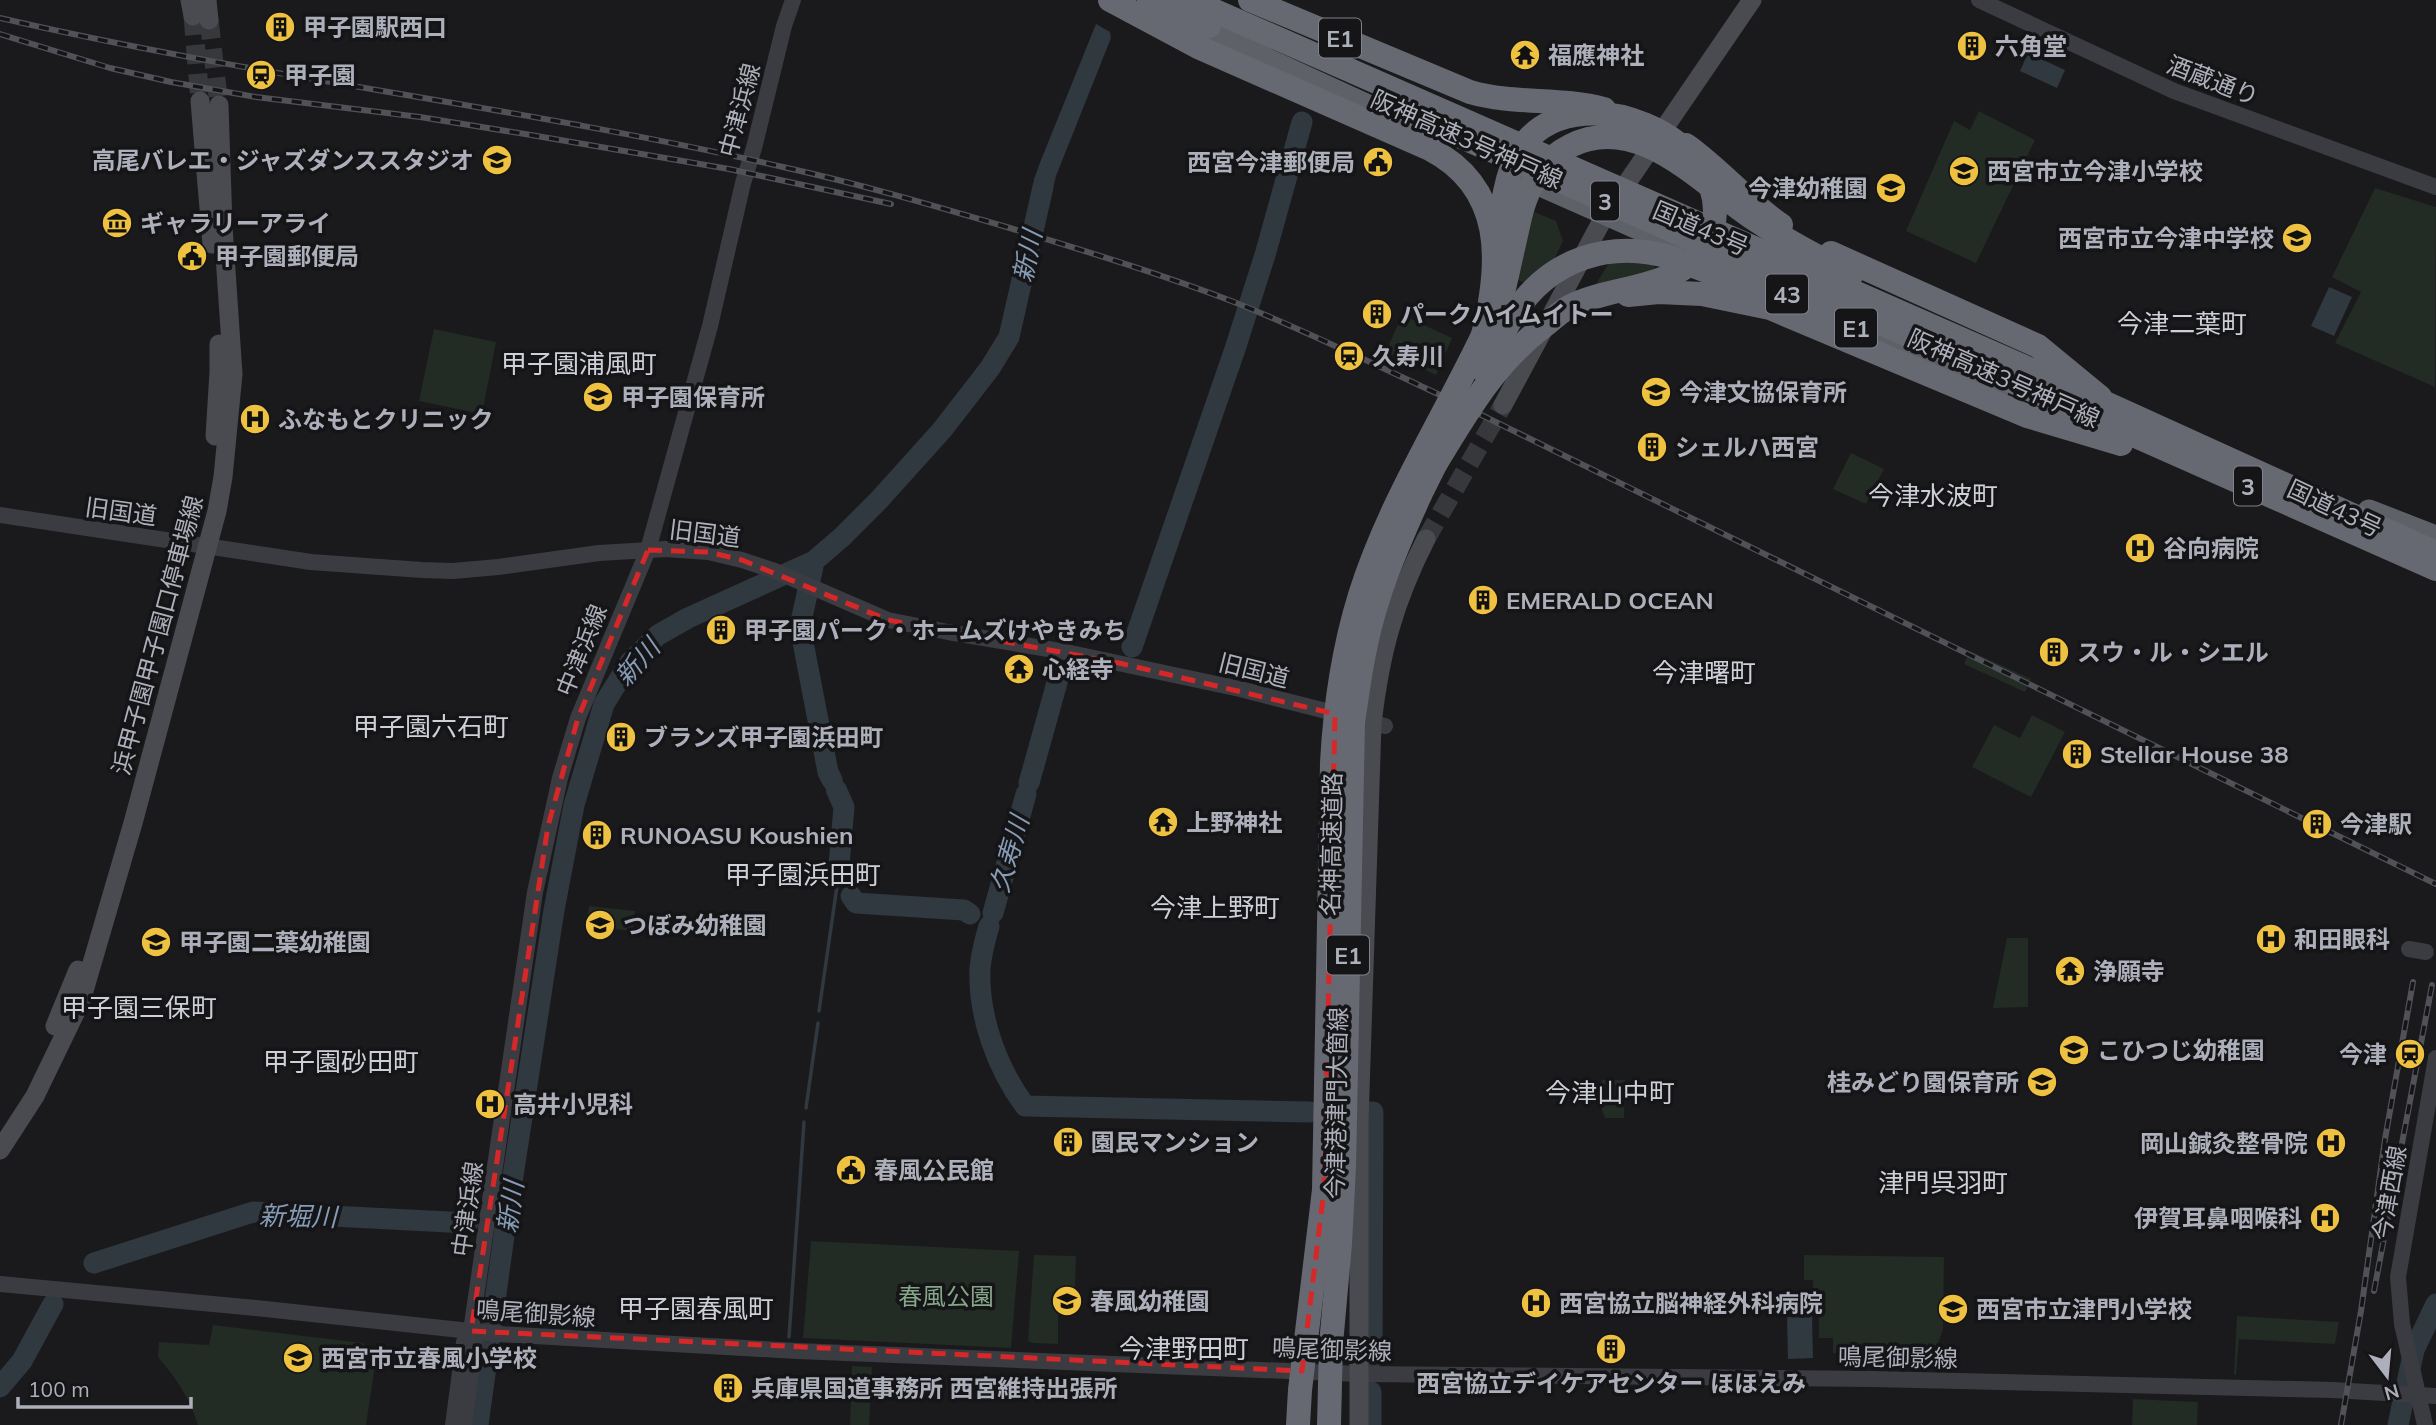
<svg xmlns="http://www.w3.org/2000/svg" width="2436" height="1425" font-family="Mulish,'Noto Sans JP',sans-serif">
<rect width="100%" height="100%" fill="#1a1a1c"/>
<g fill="#222b24">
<polygon points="1979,111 2035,140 1976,263 1906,231 1954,121 1970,130"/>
<polygon points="2375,188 2436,207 2435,387 2335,343 2361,292 2332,277"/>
<polygon points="1532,211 1556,221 1563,241 1552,264 1527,284 1516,279"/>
<polygon points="1610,261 1654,263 1656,273 1593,289"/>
<polygon points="1402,315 1452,338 1436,375 1386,352"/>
<polygon points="434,329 496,342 482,414 419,401"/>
<polygon points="1851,453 1884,469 1866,504 1833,489"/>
<polygon points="1970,651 2031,679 2025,692 1964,664"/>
<polygon points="2032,715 2065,732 2031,797 1972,767 1994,725 2020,738"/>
<polygon points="589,906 635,911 633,931 586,926"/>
<polygon points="2007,938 2028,938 2028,1007 1993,1008"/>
<polygon points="1602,1080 1625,1080 1624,1118 1605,1118 1602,1110"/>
<polygon points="811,1241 1019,1251 1011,1348 803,1338"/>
<polygon points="1034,1255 1076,1256 1074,1316 1058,1315 1058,1344 1033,1343 1028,1341"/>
<polygon points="1804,1255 1944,1257 1943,1329 1936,1350 1848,1349 1847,1353 1833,1353 1833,1338 1819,1338 1819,1299 1813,1298 1813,1280 1804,1280"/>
<polygon points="2237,1316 2339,1322 2335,1344 2239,1339 2236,1375 2234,1374"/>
<path d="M213 1325 363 1343 376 1359 366 1425H198C189 1396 177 1380 158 1357L159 1342 209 1345Z"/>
<polygon points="852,1366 872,1367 869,1425 850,1425"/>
<polygon points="2133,1399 2198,1402 2197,1425 2132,1425"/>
</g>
<g fill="#303840">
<polygon points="1096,24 1110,32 1111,38 1056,176 1046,216 1031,211 1034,179 1041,160"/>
<polygon points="2028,53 2065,70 2057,88 2020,71"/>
<polygon points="2329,287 2352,297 2334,336 2311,326"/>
<polygon points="1812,1316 1813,1358 1788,1359 1787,1317"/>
</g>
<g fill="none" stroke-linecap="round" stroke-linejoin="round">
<g stroke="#303840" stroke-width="3.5">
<polyline points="819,1011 837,886"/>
<polyline points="806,1108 818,1023"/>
<polyline points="789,1337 804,1122"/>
</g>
<g stroke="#303840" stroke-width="21">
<polyline points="800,626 813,567"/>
<polyline points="802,637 828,772 832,780"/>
<polyline points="1132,647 1235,349 1265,255 1302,122"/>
<polyline points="1029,783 1058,679"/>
<polyline points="836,789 844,807 838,877"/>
<polyline points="851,896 856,903 964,910 970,914"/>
<polyline points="993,913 1026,794"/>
<path d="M989 926C985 940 981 954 980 969 978 1016 997 1068 1025 1106L1310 1112"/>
<polyline points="1370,1112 1373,1112 1372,1359"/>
<polyline points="94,1263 253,1212 468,1223"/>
<polyline points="0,1387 22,1361 53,1304"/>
<polyline points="478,1425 506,1221 554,910 574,805 604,704 630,662 658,635 688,618 814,561 842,537 879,500 942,430 990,368 1009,337 1043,187"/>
<polyline points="1371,1425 1371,1392"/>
<polyline points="2398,1425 2414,1350 2436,1304"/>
</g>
<g stroke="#37383c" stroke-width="19" stroke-dasharray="19 10" stroke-linecap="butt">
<polyline points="193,16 200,101"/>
<polyline points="209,20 219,105"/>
<polyline points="1426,539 1503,405"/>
</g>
<g stroke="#3b3c41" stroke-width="16">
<polyline points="1979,0 2174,91 2436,187"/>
<polyline points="0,515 311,562 422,570 453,571 498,567 599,553 666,549 708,552 742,560 775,571 888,620 948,632 1066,652 1240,689 1385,726"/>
<polyline points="2409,949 2426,952"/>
<polyline points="0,1284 256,1308 498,1334 797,1351 1360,1374 1873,1379 2333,1390 2436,1396"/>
<polyline points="453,1425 464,1342 471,1331"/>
<polyline points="464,1425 475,1344 471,1331 535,892 560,778 578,718 648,550 710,326 743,183 754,148 784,26 793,0"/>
<polyline points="2425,1425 2402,1324 2398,1277 2436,1058"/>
</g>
<g stroke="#494b51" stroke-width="19">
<polyline points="190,0 193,16"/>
<polyline points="207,0 209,20"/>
<polyline points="200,101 212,244"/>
<polyline points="1503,405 1605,215 1752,0"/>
<polyline points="215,436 219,372 219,344"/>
<polyline points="55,1026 78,970"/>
<polyline points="0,1150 35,1096 81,1001 133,823 217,511 223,477 233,374 223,226 219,105"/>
<path d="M1359 1425V1122L1372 724C1380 653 1394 602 1426 539"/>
</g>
<g stroke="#5f6169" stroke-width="23">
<polyline points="1190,24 1429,134"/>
<polyline points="1518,175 1710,260"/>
<polyline points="1844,320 1997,391"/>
<polyline points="2369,511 2436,537"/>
</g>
<g stroke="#676972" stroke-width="24">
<path d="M1110 0 1198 47 1430 149C1505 188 1501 263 1483 335"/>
<path d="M1250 0 1470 92C1514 105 1560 97 1604 109"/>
<path d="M1686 145C1720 169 1747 202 1781 225"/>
<polyline points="1831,253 2038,346 2100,397"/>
<polyline points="1503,293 1521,213"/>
<polyline points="1628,295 1659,292 1702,294 1770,308 2027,416 2121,444"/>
<polyline points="2061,403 2436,569"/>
<polyline points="1420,495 1436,463"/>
</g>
<g stroke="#505258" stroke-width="6">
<g id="rail">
<path d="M0 18C259 78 524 107 783 167 860 184 935 206 1010 228 1085 251 1161 274 1234 302 1309 332 1382 368 1455 402L2436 884"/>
<polyline points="0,34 110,68 171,82 256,97 420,117 531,135 729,169 891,204"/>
<polyline points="2374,1291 2432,985"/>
<polyline points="2341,1425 2361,1311 2385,1139 2413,982"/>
</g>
</g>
<use href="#rail" stroke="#151517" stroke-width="3.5" stroke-dasharray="10" stroke-linecap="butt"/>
<g stroke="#676972" stroke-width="24">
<polyline points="1149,0 1209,26"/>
<polyline points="1190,0 2068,386 2436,553"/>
<polyline points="1412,115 2061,403"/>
<path d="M1521 213C1529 184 1542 160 1570 146 1639 111 1702 185 1754 219 1785 240 1819 258 1852 274"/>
<path d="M1484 371C1494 352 1503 332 1514 314 1550 258 1611 239 1673 258L1859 330"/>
<path d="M1436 463C1468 411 1494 364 1544 326 1552 320 1560 312 1569 307 1614 283 1695 291 1712 231 1739 137 1571 68 1520 150 1501 180 1500 234 1494 269"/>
<path d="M1298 1425 1300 1390 1324 1190 1332 763C1335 706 1343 650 1360 595 1389 503 1442 421 1483 335"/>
<path d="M1329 1425 1331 1344 1340 1244 1344 1167 1353 723C1359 680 1365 637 1379 596 1390 561 1405 529 1420 495"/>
</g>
</g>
<path fill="none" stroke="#d62828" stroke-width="5" stroke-dasharray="14 9" stroke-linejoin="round" d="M648 550 708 552 742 560 888 620 1119 663 1335 714 1324 1190 1302 1371 471 1331 548 826 578 718Z"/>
<defs>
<g id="building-disc" transform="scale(1.575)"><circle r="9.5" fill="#eec140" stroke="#151517"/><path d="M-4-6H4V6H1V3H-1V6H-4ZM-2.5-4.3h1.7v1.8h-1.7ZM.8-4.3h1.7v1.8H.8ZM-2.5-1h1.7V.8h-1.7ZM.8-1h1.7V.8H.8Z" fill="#111"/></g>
<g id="temple-disc" transform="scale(1.575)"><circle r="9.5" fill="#eec140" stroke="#151517"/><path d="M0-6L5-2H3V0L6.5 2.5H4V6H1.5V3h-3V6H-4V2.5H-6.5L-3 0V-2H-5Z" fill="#111"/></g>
<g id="station-disc" transform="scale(1.575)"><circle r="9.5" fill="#eec140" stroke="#151517"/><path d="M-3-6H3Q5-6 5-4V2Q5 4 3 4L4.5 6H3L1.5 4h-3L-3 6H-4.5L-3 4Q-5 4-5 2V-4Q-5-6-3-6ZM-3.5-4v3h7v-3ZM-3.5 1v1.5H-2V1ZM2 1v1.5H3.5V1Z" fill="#111"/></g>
<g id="school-disc" transform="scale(1.575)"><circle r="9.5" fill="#eec140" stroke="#151517"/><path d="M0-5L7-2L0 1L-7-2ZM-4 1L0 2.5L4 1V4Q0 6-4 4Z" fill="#111"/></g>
<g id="civic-disc" transform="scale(1.575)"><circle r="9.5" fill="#eec140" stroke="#151517"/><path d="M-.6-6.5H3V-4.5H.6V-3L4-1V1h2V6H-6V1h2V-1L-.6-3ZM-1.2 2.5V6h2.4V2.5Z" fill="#111"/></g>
<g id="museum-disc" transform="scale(1.575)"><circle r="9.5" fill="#eec140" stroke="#151517"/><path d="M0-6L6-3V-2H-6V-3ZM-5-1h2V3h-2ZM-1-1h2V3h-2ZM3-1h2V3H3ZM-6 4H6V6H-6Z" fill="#111"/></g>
<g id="hospital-disc" transform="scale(1.575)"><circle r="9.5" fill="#eec140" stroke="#151517"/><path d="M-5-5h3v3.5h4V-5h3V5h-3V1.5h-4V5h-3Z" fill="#111"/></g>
</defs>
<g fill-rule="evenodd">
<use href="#building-disc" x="280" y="27"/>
<use href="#building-disc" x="1972" y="46"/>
<use href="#temple-disc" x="1525" y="55"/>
<use href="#station-disc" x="261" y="75"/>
<use href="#school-disc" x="497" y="160"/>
<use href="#civic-disc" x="1378" y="162"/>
<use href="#school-disc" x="1964" y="171"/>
<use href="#school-disc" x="1891" y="188"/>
<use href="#museum-disc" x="117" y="223"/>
<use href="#school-disc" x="2297" y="238"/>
<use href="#civic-disc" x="192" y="256"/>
<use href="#building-disc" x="1377" y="314"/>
<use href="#station-disc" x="1349" y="356"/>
<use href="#school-disc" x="1656" y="392"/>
<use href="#school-disc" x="598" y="397"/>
<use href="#hospital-disc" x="255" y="419"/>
<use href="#building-disc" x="1652" y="447"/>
<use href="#hospital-disc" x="2140" y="548"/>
<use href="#building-disc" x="1483" y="600"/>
<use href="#building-disc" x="721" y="630"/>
<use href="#building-disc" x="2054" y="652"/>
<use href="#temple-disc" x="1019" y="669"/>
<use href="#building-disc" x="621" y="737"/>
<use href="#building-disc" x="2077" y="754"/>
<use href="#temple-disc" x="1163" y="822"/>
<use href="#building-disc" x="2317" y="824"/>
<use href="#building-disc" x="597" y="835"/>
<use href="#school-disc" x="600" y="925"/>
<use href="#hospital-disc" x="2271" y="939"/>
<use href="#school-disc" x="156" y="942"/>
<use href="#temple-disc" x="2070" y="971"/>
<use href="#school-disc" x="2074" y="1050"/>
<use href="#station-disc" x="2410" y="1054"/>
<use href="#school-disc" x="2042" y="1082"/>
<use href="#hospital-disc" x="490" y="1104"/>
<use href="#building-disc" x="1068" y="1142"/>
<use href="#hospital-disc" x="2331" y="1143"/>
<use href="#civic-disc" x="851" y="1170"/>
<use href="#hospital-disc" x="2325" y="1218"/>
<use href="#school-disc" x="1067" y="1301"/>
<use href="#hospital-disc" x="1536" y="1303"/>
<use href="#school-disc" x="1953" y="1309"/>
<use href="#building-disc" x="1611" y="1349"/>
<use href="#school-disc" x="298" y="1358"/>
<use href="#building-disc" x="728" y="1388"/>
</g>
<g text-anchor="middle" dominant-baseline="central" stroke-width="7" stroke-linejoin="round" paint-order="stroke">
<g fill="#151517" stroke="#7f828a" stroke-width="2">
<rect x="1319" y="18.5" width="42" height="39" rx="5"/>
<rect x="1591" y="181.5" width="28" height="39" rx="5"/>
<rect x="1766" y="274.5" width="42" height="39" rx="5"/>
<rect x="1835" y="308.5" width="42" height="39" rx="5"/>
<rect x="2234" y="466.5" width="28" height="39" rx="5"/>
<rect x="1327" y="935.5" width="42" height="39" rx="5"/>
</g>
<g font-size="23" font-weight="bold" fill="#adb0bb">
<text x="1340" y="38">E1</text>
<text x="1605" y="201">3</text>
<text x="1787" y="294">43</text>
<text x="1856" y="328">E1</text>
<text x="2248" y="486">3</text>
<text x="1348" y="955">E1</text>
</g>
<g font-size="24" font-weight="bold" fill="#adb0bb" stroke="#151517" text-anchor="start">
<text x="303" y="27">甲子園駅西口</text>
<text x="1995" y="46">六角堂</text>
<text x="1548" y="55">福應神社</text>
<text x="284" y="75">甲子園</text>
<text x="474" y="160" text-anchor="end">高尾バレエ・ジャズダンススタジオ</text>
<text x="1355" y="162" text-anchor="end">西宮今津郵便局</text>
<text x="1987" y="171">西宮市立今津小学校</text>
<text x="1868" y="188" text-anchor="end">今津幼稚園</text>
<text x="140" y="223">ギャラリーアライ</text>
<text x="2274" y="238" text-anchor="end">西宮市立今津中学校</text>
<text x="215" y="256">甲子園郵便局</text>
<text x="1400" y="314">パークハイムイトー</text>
<text x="1372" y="356">久寿川</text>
<text x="1679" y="392">今津文協保育所</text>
<text x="621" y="397">甲子園保育所</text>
<text x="278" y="419">ふなもとクリニック</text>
<text x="1675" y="447">シェルハ西宮</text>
<text x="2163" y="548">谷向病院</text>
<text x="1506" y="600">EMERALD OCEAN</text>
<text x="744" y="630">甲子園パーク・ホームズけやきみち</text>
<text x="2077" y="652">スウ・ル・シエル</text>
<text x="1042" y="669">心経寺</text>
<text x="644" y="737">ブランズ甲子園浜田町</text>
<text x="2100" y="754">Stellar House 38</text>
<text x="1186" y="822">上野神社</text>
<text x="2340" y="824">今津駅</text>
<text x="620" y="835">RUNOASU Koushien</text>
<text x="623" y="925">つぼみ幼稚園</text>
<text x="2294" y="939">和田眼科</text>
<text x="179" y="942">甲子園二葉幼稚園</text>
<text x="2093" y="971">浄願寺</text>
<text x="2097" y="1050">こひつじ幼稚園</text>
<text x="2387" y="1054" text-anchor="end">今津</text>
<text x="2019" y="1082" text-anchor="end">桂みどり園保育所</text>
<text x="513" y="1104">高井小児科</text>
<text x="1091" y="1142">園民マンション</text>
<text x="2308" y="1143" text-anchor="end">岡山鍼灸整骨院</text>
<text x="874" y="1170">春風公民館</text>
<text x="2302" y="1218" text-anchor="end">伊賀耳鼻咽喉科</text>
<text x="1090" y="1301">春風幼稚園</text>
<text x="1559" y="1303">西宮協立脳神経外科病院</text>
<text x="1976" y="1309">西宮市立津門小学校</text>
<text x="321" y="1358">西宮市立春風小学校</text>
<text x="1611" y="1383" text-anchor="middle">西宮協立デイケアセンター ほほえみ</text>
<text x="751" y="1388">兵庫県国道事務所 西宮維持出張所</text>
</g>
<g font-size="24" fill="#adb0bb" stroke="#151517">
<text transform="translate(2213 80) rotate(21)">酒蔵通り</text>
<text transform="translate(739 110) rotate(-75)">中津浜線</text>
<text transform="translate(1467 139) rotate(24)">阪神高速3号神戸線</text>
<text transform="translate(1701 228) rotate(23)">国道43号</text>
<text transform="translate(2004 378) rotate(24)">阪神高速3号神戸線</text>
<text transform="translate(2335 508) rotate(25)">国道43号</text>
<text transform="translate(121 511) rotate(8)">旧国道</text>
<text transform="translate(705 533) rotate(7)">旧国道</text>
<text transform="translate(157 635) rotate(-75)">浜甲子園甲子園口停車場線</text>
<text transform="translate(581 650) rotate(-68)">中津浜線</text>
<text transform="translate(1254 670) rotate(14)">旧国道</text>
<text transform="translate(1331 844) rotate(-89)">名神高速道路</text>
<text transform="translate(1336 1103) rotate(-89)">今津港津門大箇線</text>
<text transform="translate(2389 1193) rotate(-80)">今津西線</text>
<text transform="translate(467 1209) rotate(-82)">中津浜線</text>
<text transform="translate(536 1313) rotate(4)">鳴尾御影線</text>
<text transform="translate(1332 1349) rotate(2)">鳴尾御影線</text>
<text transform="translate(1898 1357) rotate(1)">鳴尾御影線</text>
</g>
<g font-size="24" fill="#85a689" stroke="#151517">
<text x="946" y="1296">春風公園</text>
</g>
<g font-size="26" font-style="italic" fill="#869bb5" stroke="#151517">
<text transform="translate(1027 256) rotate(-78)">新川</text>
<text transform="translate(637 662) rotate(-49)">新川</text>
<text transform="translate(1009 854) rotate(-74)">久寿川</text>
<text transform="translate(510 1207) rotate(-82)">新川</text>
<text transform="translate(298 1216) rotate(1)">新堀川</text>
</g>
<g font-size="26" fill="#ced0d8" stroke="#151517">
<text x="2182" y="323">今津二葉町</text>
<text x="579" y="363">甲子園浦風町</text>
<text x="1933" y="495">今津水波町</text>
<text x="1704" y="672">今津曙町</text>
<text x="431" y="726">甲子園六石町</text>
<text x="803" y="874">甲子園浜田町</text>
<text x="1215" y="907">今津上野町</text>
<text x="139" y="1007">甲子園三保町</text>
<text x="341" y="1061">甲子園砂田町</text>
<text x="1610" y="1092">今津山中町</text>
<text x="1943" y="1182">津門呉羽町</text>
<text x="696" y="1308">甲子園春風町</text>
<text x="1184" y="1348">今津野田町</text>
</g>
</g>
<g transform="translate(2387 1376) rotate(164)" stroke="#151517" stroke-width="5" paint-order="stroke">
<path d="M0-5L12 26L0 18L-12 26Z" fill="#adb0bb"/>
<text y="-10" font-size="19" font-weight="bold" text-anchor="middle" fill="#adb0bb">N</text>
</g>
<path d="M18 1397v10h173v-10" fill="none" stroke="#adb0bb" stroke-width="3.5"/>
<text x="28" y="1397" font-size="21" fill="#adb0bb" stroke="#151517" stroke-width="5" paint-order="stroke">100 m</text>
</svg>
